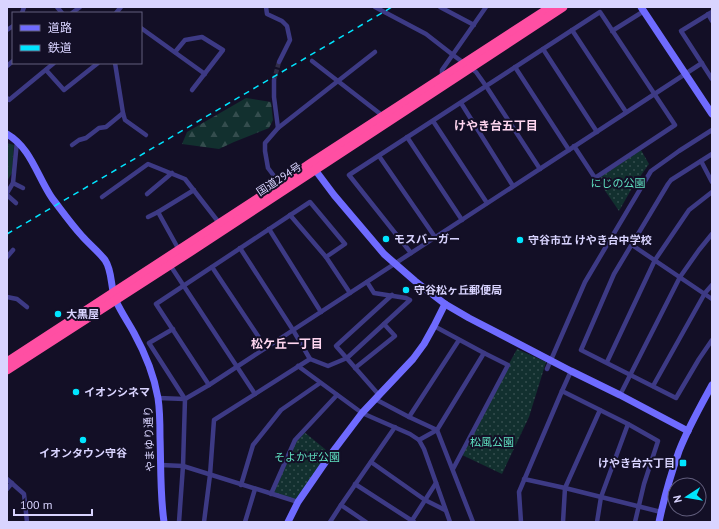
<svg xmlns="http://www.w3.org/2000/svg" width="719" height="529" font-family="'PT Sans','Noto Sans JP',sans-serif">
<defs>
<pattern id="grass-dots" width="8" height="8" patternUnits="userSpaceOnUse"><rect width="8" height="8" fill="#12302f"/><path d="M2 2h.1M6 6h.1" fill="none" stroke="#344d4e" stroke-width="1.8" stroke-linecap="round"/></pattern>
<pattern id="forest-firs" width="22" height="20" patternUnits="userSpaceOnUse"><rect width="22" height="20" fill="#12302f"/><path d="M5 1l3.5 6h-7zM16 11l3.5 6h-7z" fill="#344d4e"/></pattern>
</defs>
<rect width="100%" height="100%" fill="#130f26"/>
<g fill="url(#grass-dots)">
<polygon points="641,150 649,164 632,188 619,211 597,179"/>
<polygon points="517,349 546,362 529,417 502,474 460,454"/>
<polygon points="303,431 331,454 298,502 271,494 295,440"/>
</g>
<g fill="url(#forest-firs)">
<polygon points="246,98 271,102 273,120 269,128 234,142 219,149 182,144 187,132"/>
<polygon points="7,143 14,145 12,173 7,181"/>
</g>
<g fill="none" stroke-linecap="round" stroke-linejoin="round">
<polyline stroke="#312d47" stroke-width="4.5" stroke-dasharray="4.5 2" stroke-linecap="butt" points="274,80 279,62"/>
<g stroke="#3d3a85" stroke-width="4.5">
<polyline points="57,7 62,13"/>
<polyline points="266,7 267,14 282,21 287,26 290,40 279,62"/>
<polyline points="375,7 426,34 453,55 476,72 486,86 540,169"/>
<polyline points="440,7 474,25"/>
<polyline points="712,12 681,31 712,79"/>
<polyline points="22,13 24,7"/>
<polyline points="72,13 80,7"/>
<polyline points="116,13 121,7"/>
<polyline points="708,14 712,21"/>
<polyline points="141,28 205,74"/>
<polyline points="7,30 13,26"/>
<polyline points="572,30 626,112"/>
<polyline points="612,31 644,11"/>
<polyline points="543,49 597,132"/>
<polyline points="175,52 185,40 202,37 223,50 192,90"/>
<polyline points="312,61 383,116"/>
<polyline points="115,63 123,113 125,120 146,135"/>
<polyline points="7,66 13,61"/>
<polyline points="515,67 569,150"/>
<polyline points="46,70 64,90 98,63"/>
<polyline points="442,77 442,70 486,7"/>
<polyline points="274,80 274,97 278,128"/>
<polyline points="7,98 9,100 54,63"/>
<polyline points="461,103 513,186"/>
<polyline points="433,121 487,203"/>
<polyline points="407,137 462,220"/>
<polyline points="72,145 79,140 86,138 99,128 106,127 123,113"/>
<polyline points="712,154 671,180 668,184 614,274 581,350 676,398 699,359 712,340"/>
<polyline points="379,156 435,237"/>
<polyline points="701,161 712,182"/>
<polyline points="13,183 23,188"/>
<polyline points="280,184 268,168 265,151 265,143 278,128 375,52"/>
<polyline points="7,193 13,183 17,141"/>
<polyline points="147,194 172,173"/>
<polyline points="7,195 16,203"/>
<polyline points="102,197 148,164 185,179 220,224"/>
<polyline points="290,215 326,257 350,293"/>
<polyline points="148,217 158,212"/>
<polyline points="269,229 321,312"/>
<polyline points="632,245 712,299"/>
<polyline points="240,248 293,330 310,359 328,366 347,358 410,300 406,298 374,293 367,282"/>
<polyline points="179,250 158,212 194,190"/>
<polyline points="411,253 349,175 600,12 675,125 595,178 574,146"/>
<polyline points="7,257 13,250"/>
<polyline points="170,265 255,394"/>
<polyline points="212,267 266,348"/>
<polyline points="7,297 17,299 27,307"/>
<polyline points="434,326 484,353 508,365 453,469"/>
<polyline points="173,329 149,343 185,399 183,466 179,522"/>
<polyline points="607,362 655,260 689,210 712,192"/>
<polyline points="298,366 362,413 410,434 419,440 424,449 450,522"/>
<polyline points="355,368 395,336 384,324"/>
<polyline points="547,369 585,282 651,171 679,151 712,130"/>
<polyline points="571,371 562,391 628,424 658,441 644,484 635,522"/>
<polyline points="209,385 156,304 310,202 345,244 326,257"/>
<polyline points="653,386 705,293 712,285"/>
<polyline points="379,395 336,346 392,295"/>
<polyline points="620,395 680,277 699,250 712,234"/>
<polyline points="158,398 185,399 209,385 702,63"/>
<polyline points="375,399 409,417 437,430 473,522"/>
<polyline points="409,417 459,340"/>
<polyline points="419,440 437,430 484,353"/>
<polyline points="371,462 425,500 445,510"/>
<polyline points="161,465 183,466 298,502"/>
<polyline points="7,479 24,494 27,522"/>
<polyline points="524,479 565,488 661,512"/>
<polyline points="355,484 414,522"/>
<polyline points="241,485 253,445 281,410 320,383"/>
<polyline points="7,489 12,483"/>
<polyline points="271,494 295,440 337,395"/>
<polyline points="341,505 366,522"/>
<polyline points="204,522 210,475 214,420 310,359"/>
<polyline points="245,522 255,489"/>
<polyline points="330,522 341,505 395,427"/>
<polyline points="411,522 436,483"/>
<polyline points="521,522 519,492 562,391"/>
<polyline points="563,522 565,488 600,410"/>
<polyline points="597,522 601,497 628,424"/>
</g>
<g stroke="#6f6bff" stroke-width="7">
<polyline points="641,7 712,114"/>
<path d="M7 134C31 148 37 176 52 198 62 211 71 224 82 236 89 244 98 251 105 260 113 272 110 288 116 301 121 312 128 322 134 333 145 353 154 375 158 398 160 411 160 424 160 437 161 465 160 494 164 522"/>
<polyline points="313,167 334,195 384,254 415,281 445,304 469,318 571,371 620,395 688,431"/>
<polyline points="288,522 298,502 331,454 362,413 413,359 424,344 434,326 445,304"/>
<path d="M659 522C664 498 671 474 679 451 688 428 700 407 712 385"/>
</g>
<g stroke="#ff4fa3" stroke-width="9">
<polyline points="7,362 280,184 311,163 551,7"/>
<polyline points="7,370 190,252 563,7"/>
</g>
<polyline stroke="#00e5ff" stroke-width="1.5" stroke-dasharray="6 5" stroke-linecap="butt" points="7,234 392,7"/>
</g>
<g fill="#00e5ff" stroke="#130f26" stroke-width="1.5">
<circle cx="386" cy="239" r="4"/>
<circle cx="520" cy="240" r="4"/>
<circle cx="406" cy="290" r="4"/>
<circle cx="58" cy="314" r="4"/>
<circle cx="76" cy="392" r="4"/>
<circle cx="83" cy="440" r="4"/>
<rect x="679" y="459" width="8" height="8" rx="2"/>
</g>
<g text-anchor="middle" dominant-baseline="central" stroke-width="4" stroke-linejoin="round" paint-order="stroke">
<g font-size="11" fill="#d9d4ff" stroke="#130f26">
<text transform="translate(279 179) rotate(-33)">国道294号</text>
<text transform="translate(149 439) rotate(-92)">やまゆり通り</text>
</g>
<g font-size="11" fill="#5fe0c0" stroke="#130f26">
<text x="618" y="183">にじの公園</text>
<text x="492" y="442">松風公園</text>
<text x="307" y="457">そよかぜ公園</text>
</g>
<g font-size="11" font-weight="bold" fill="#d9d4ff" stroke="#130f26" text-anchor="start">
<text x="394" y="239">モスバーガー</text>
<text x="528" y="240">守谷市立 けやき台中学校</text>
<text x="414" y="290">守谷松ヶ丘郵便局</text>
<text x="66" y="314">大黒屋</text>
<text x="84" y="392">イオンシネマ</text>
<text x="83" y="453" text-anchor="middle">イオンタウン守谷</text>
<text x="675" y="463" text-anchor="end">けやき台六丁目</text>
</g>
<g font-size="12" font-weight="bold" fill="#ffd6f0" stroke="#130f26">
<text x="496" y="125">けやき台五丁目</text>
<text x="287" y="343">松ケ丘一丁目</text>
</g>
</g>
<rect width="719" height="529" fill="none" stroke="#d9d4ff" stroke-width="16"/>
<rect x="12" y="12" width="130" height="52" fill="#130f26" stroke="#625e7d"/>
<rect x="20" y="25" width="20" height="6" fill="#6f6bff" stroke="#625e7d"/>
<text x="48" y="32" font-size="12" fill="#d9d4ff">道路</text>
<rect x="20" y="45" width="20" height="6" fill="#00e5ff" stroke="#625e7d"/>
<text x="48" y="52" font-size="12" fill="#d9d4ff">鉄道</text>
<g transform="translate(687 497) rotate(258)"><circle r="19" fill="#130f26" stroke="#625e7d"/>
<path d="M0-3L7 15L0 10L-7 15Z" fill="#00e5ff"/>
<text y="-6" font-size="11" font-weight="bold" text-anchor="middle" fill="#d9d4ff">N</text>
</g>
<path d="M14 509v6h78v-6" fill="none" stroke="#d9d4ff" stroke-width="2"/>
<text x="20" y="509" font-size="12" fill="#d9d4ff" stroke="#130f26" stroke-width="3" paint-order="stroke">100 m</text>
</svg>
